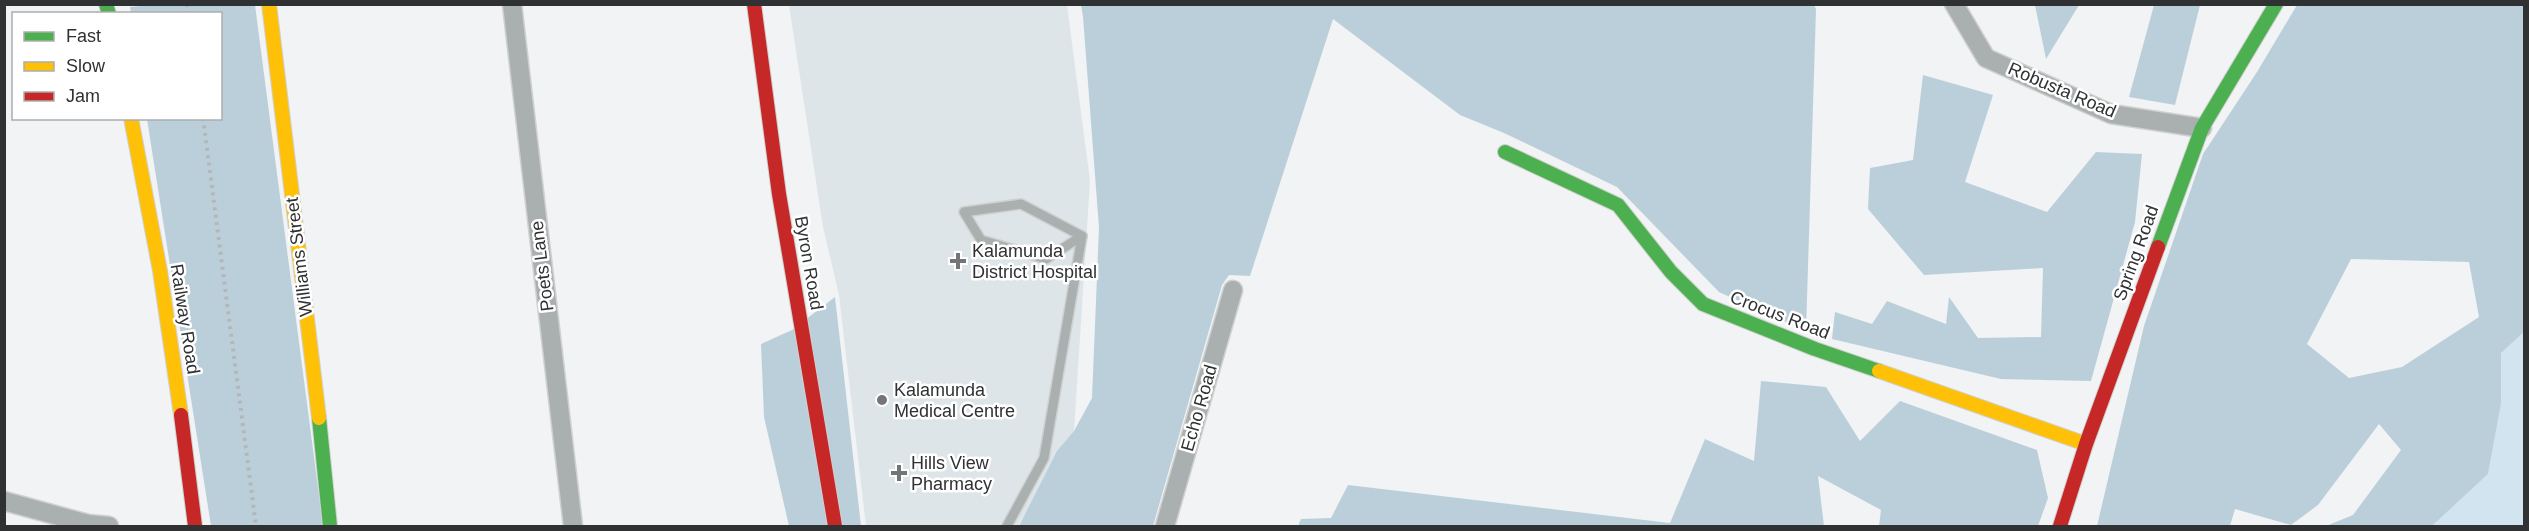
<svg xmlns="http://www.w3.org/2000/svg" width="2529" height="531" font-family="Arial,sans-serif">
<rect width="100%" height="100%" fill="#f1f3f4"/>
<polygon fill="#dee5e8" points="789,5 1067,5 1090,181 1074,431 1018,526 866,526 839,295 823,227"/>
<polygon fill="#d1e4ef" points="2524,332 2524,526 2432,526 2488,474 2501,404 2501,353"/>
<g fill="#bbcfdb" fill-rule="evenodd">
<polygon points="161,4 255,5 323,526 211,526 147,119 220,118 220,14 131,13 130,7"/>
<polygon points="1081,5 1814,5 1816,9 1806,331 1719,292 1617,187 1504,133 1460,115 1333,19 1250,276 1229,275 1222,285 1153,526 1019,526 1057,451 1074,431 1092,398 1099,228 1083,17"/>
<polygon points="2035,5 2079,5 2046,59"/>
<polygon points="2154,5 2200,5 2175,105 2129,97"/>
<path d="M2297 5H2524V332L2501 353V404L2488 474 2432 526H2326L2353 515 2401 450 2379 424 2318 505 2291 525 2235 509 2230 526H2097L2144 326 2203 154 2257 72ZM2351 259 2469 262 2479 317 2402 367 2349 378 2307 344Z"/>
<polygon points="1923,75 1993,95 1965,182 2047,212 2096,152 2142,154 2135,222 2091,381 2001,379 1832,339 1835,312 1872,324 1887,301 1946,324 1949,297 1978,338 2041,337 2043,268 1924,275 1868,209 1870,168 1913,160"/>
<polygon points="835,297 861,526 789,526 764,417 761,344 792,330"/>
<polygon points="1761,381 1826,387 1860,441 1900,401 2037,450 2048,498 2038,526 1879,526 1881,510 1818,476 1824,526 1298,526 1301,519 1331,518 1348,485 1670,523 1705,439 1754,461"/>
</g>
<g fill="none" stroke-linecap="round" stroke-linejoin="round">
<g stroke="#cfd0d0" stroke-width="12">
<g id="lane">
<polygon points="1021,204 1082,236 1046,259 981,240 964,212"/>
<polyline points="1007,526 1044,458 1082,236"/>
</g>
</g>
<g stroke="#cfd0d0" stroke-width="21">
<g id="street">
<polyline points="512,4 573,526"/>
<polyline points="1954,4 1986,58 2111,114 2202,128"/>
<polyline points="4,501 88,524 109,526"/>
<polyline points="1165,526 1233,290"/>
</g>
</g>
<g stroke="#cfd0d0" stroke-width="16">
<g id="fast">
<polyline points="106,4 109,14"/>
<polyline points="1505,152 1618,205 1671,272 1703,304 1815,349 1879,371"/>
<polyline points="2158,247 2202,128 2276,4"/>
<polyline points="319,418 330,526"/>
</g>
</g>
<g stroke="#cfd0d0" stroke-width="16">
<g id="slow">
<polyline points="269,4 319,418"/>
<polyline points="131,118 160,271 181,415"/>
<polyline points="1879,371 2086,444"/>
</g>
</g>
<g stroke="#cfd0d0" stroke-width="16">
<g id="jam">
<polyline points="754,4 779,194 835,526"/>
<polyline points="181,415 195,526"/>
<polyline points="2060,526 2086,444 2158,247"/>
</g>
</g>
<g stroke="#b4b7b8" stroke-width="4" stroke-dasharray="3 4.5" stroke-linecap="butt">
<polyline points="187,4 189,14"/>
<polyline points="203,118 256,526"/>
</g>
<use href="#lane" stroke="#aab0b0" stroke-width="9"/>
<use href="#street" stroke="#aab0b0" stroke-width="18"/>
<use href="#fast" stroke="#4caf50" stroke-width="14"/>
<use href="#slow" stroke="#ffc107" stroke-width="14"/>
<use href="#jam" stroke="#c62828" stroke-width="14"/>
</g>
<g fill="#747576" stroke="#fff" stroke-width="2">
<path d="M955 252h6v6h6v6h-6v6h-6v-6h-6v-6h6z"/>
<circle cx="882" cy="400" r="6"/>
<path d="M896 464h6v6h6v6h-6v6h-6v-6h-6v-6h6z"/>
</g>
<g text-anchor="middle" dominant-baseline="central" stroke-width="5" stroke-linejoin="round" paint-order="stroke">
<g font-size="18" fill="#303132" stroke="#fff">
<text transform="translate(2062 90) rotate(23)">Robusta Road</text>
<text transform="translate(2136 253) rotate(-70)">Spring Road</text>
<text transform="translate(299 257) rotate(-97)">Williams Street</text>
<text transform="translate(809 263) rotate(80)">Byron Road</text>
<text transform="translate(542 266) rotate(-97)">Poets Lane</text>
<text transform="translate(1780 315) rotate(21)">Crocus Road</text>
<text transform="translate(185 319) rotate(81)">Railway Road</text>
<text transform="translate(1199 408) rotate(-74)">Echo Road</text>
</g>
<g font-size="18" fill="#303132" stroke="#fff" text-anchor="start">
<text x="972" y="251">Kalamunda<tspan x="972" dy="21">District Hospital</tspan></text>
<text x="894" y="390">Kalamunda<tspan x="894" dy="21">Medical Centre</tspan></text>
<text x="911" y="463">Hills View<tspan x="911" dy="21">Pharmacy</tspan></text>
</g>
</g>
<rect width="2529" height="531" fill="none" stroke="#303132" stroke-width="12"/>
<rect x="12" y="12" width="210" height="108" fill="#ffffff" stroke="#acadad" stroke-width="1.5"/>
<rect x="24" y="32" width="30" height="9" fill="#4caf50" stroke="#acadad" stroke-width="1.5"/>
<text x="66" y="42" font-size="18" fill="#303132">Fast</text>
<rect x="24" y="62" width="30" height="9" fill="#ffc107" stroke="#acadad" stroke-width="1.5"/>
<text x="66" y="72" font-size="18" fill="#303132">Slow</text>
<rect x="24" y="92" width="30" height="9" fill="#c62828" stroke="#acadad" stroke-width="1.5"/>
<text x="66" y="102" font-size="18" fill="#303132">Jam</text>
</svg>
